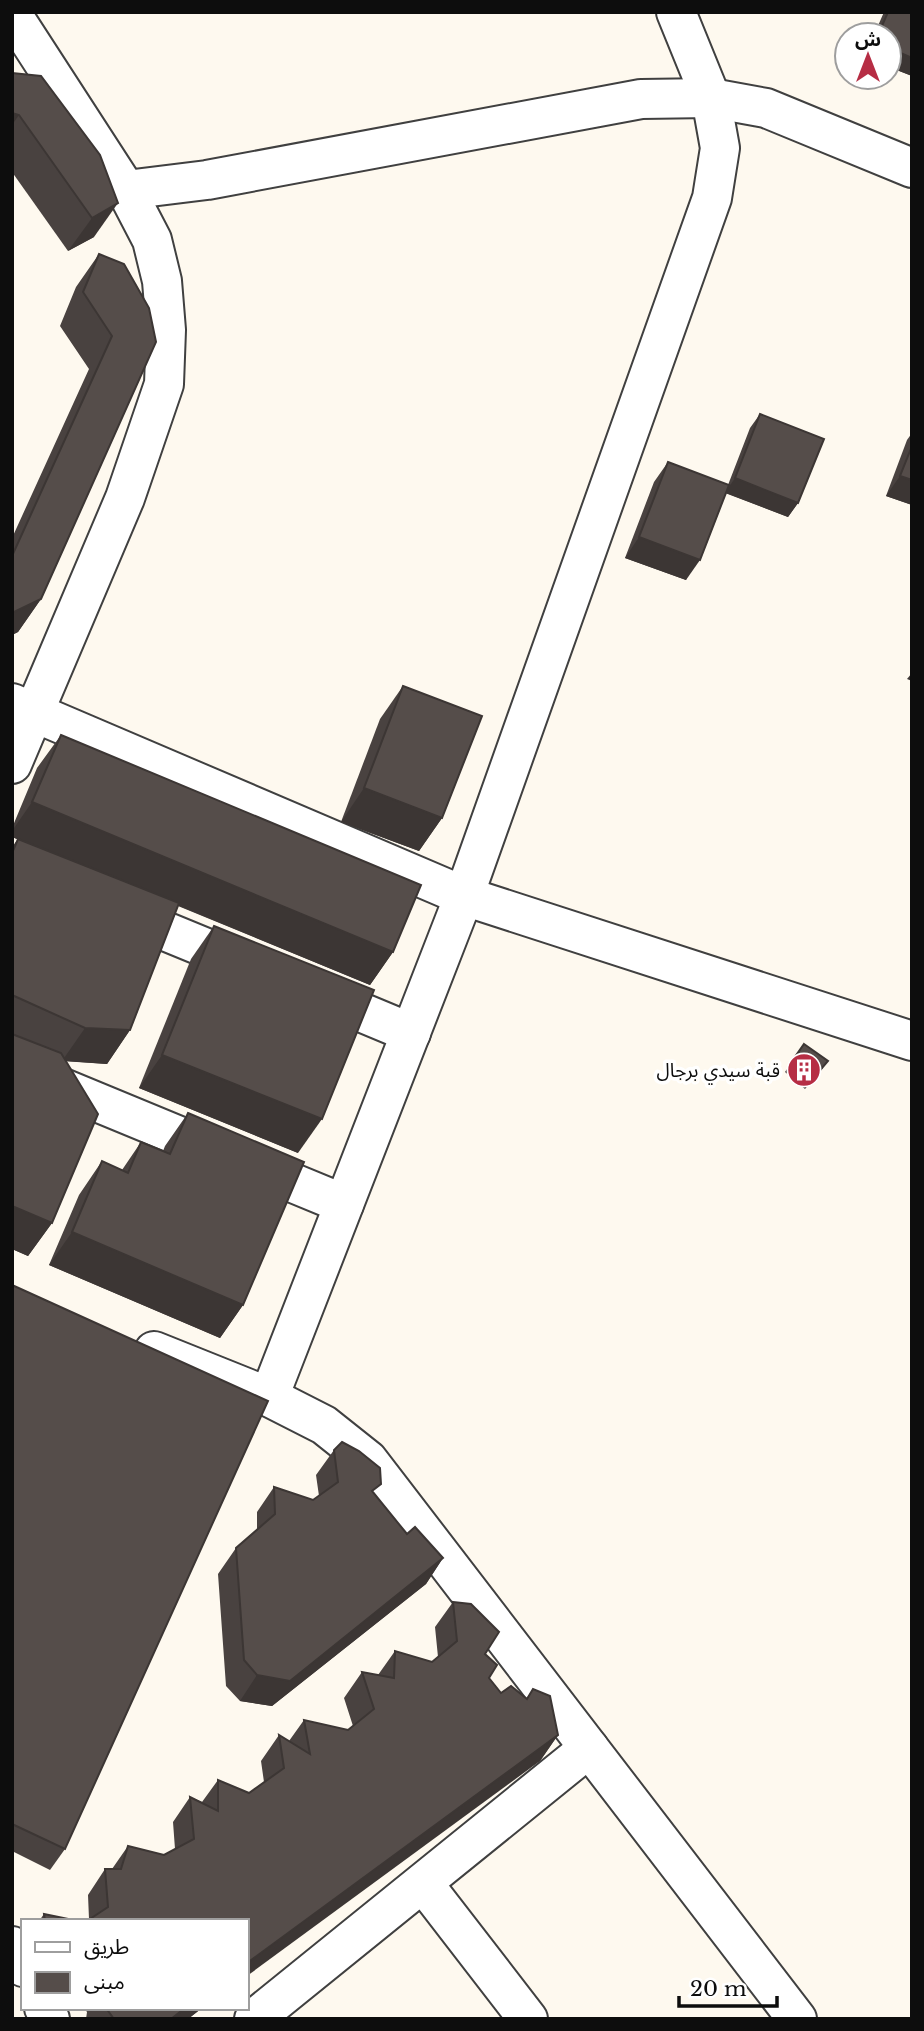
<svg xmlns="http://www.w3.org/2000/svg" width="924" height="2031" font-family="'Libre Baskerville','Noto Sans Arabic',serif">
<rect width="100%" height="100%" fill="#fef9ef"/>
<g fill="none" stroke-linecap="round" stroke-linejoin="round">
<g stroke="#404040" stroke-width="42">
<g id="minor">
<polyline points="12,14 126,190 152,240 162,281 166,330 164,384 125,498 12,764"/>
<polyline points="126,190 207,180 641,99 711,98 766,108 912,168"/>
<polyline points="12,703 464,896 912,1041"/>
<polyline points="121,913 250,966"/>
<polyline points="315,993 411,1033"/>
<polyline points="12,1067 344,1204"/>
<polyline points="154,1351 269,1397 324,1425 368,1460 797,2019"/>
<polyline points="269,1397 464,896 712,198 720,148 711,98 676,12"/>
<polyline points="423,1883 528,2019"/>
<polyline points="12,1946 23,1967"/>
<polyline points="44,2008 50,2019"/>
<polyline points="254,2019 589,1748"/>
</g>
</g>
<use href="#minor" stroke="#fff" stroke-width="38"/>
</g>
<g fill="#494240">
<polygon points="884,12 912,12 912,76 889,67 889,35 874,35"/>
<polygon points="12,73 100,155 94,237 68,251 12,172"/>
<polygon points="99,254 149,308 41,599 18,632 12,635 12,538 89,369 60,326 76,287"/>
<polygon points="760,414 798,503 788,517 726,493 686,580 625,558 654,482 668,462 728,485 750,428"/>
<polygon points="912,433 912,505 886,496 907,440"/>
<polygon points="403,686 442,818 419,851 341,822 380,719"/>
<polygon points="61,735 393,952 370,985 178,906 130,1030 107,1064 66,1061 52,1223 28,1256 12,1249 12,847 18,839 20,840 12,837 12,828 37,768"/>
<polygon points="214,926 298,1153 139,1088 191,959"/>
<polygon points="804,1044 823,1068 805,1089 785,1072"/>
<polygon points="188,1113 243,1305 220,1338 49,1265 79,1195 102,1161 122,1170 141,1142 163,1151 165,1146"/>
<polygon points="12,1285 65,1849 50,1870 12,1851"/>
<polygon points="334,1450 374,1493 407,1534 443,1558 426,1584 272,1706 240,1701 226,1686 218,1574 236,1548 257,1530 257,1512 274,1487 313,1500 319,1496 316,1475"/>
<polygon points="453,1602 485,1654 489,1678 501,1693 526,1699 533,1689 558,1735 540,1761 89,1919 88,1895 105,1869 112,1869 128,1846 164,1855 175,1849 173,1822 190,1797 202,1802 218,1780 249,1793 264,1782 261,1761 279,1735 289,1741 304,1720 348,1730 353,1726 344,1698 362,1672 378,1675 395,1651 432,1662 438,1657 435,1627"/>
<polygon points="44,1914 78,1921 39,1921"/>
<polygon points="84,2008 202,2008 188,2019 86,2019 87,2012"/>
</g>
<g fill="#3c3634">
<polygon points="889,48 912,58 912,76 889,67"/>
<polygon points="12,113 19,115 12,125"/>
<polygon points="118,203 94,237 68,251 92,218"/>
<polygon points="900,476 912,480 912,505 886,496"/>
<polygon points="735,478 798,503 788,517 725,493"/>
<polygon points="639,537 700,560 686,580 625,558"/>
<polygon points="41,599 18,632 12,635 12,613"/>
<polygon points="912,673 912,681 907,679"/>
<polygon points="364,788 442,818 419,851 341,822"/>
<polygon points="32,802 393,952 370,985 12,837 12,831"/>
<polygon points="85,1028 130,1030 107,1064 62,1061"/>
<polygon points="162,1055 322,1119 298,1153 139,1088"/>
<polygon points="12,1206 52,1223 28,1256 12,1249"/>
<polygon points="72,1232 243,1305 220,1338 49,1265"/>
<polygon points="443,1558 426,1584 272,1706 240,1701 257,1675"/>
<polygon points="558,1735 540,1761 247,1976 247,1963"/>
<polygon points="185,2008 202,2008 188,2019 171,2019"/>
</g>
<g fill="#554d4a" stroke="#3c3634" stroke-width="2">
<polygon points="888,12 912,12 912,58 889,48 889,35 878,35"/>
<polygon points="12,73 41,76 100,155 118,203 92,218 19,115 12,113"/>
<polygon points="99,254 124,264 149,308 156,342 41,599 12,613 12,556 112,336 83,292"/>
<polygon points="760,414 824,439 798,503 735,478"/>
<polygon points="912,446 912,480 900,476"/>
<polygon points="668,462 729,485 700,560 639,537"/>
<polygon points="403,686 482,716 442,818 364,788"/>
<polygon points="61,735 421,885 393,952 32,802"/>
<polygon points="18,839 179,903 130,1030 85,1028 12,995 12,853"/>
<polygon points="214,926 374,990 322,1119 162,1055"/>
<polygon points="12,1034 61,1053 98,1114 52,1223 12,1206"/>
<polygon points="804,1044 828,1061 810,1082 790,1064"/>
<polygon points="188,1113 304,1162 243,1305 72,1232 102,1161 128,1173 141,1142 170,1154"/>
<polygon points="12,1285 268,1401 65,1849 12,1824"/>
<polygon points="342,1442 359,1451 380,1468 381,1484 372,1491 407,1534 415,1527 443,1558 290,1681 257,1675 244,1660 236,1548 275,1514 274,1487 313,1500 338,1482 334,1450"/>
<polygon points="453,1602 471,1604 499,1632 485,1654 497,1665 489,1678 501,1693 511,1686 527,1699 533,1689 550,1696 558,1735 247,1963 247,1921 87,1921 108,1907 105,1869 121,1869 128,1846 164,1855 194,1839 190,1797 218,1811 218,1780 249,1793 284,1768 279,1735 310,1754 304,1720 348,1730 374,1709 362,1672 394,1678 395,1651 432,1662 457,1641"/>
<polygon points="44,1914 78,1921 45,1921"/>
<polygon points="106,2008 185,2008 171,2019 114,2019"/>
</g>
<defs>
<g id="building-disc" transform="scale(1.75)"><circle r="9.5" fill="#b62d44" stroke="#fff"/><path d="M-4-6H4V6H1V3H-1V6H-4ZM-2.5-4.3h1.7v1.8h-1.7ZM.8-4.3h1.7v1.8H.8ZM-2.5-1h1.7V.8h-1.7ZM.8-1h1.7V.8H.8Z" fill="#fff"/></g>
</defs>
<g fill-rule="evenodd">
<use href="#building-disc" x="804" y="1070"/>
</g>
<g text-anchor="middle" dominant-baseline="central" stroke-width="7" stroke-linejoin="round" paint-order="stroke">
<g font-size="19" fill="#0d0d0d" stroke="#fff" text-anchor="end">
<text x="780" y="1070">قبة سيدي برجال</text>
</g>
</g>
<rect width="924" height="2031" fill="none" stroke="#0d0d0d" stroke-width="28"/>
<rect x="21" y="1919" width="228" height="91" fill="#ffffff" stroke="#9e9e9e" stroke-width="2"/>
<rect x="35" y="1942" width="35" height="10" fill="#ffffff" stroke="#9e9e9e" stroke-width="2"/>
<text x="84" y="1954" font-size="21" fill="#0d0d0d">طريق</text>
<rect x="35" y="1972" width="35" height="21" fill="#554d4a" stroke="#9e9e9e" stroke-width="2"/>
<text x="84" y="1989" font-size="21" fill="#0d0d0d">مبنى</text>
<g transform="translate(868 56)"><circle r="33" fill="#ffffff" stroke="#9e9e9e" stroke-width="2"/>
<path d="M0-5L12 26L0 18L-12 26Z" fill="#b62d44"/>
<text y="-10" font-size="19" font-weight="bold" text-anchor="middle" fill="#0d0d0d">ش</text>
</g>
<path d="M679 1996v10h98v-10" fill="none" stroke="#0d0d0d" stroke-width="3.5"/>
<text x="690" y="1996" font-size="21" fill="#0d0d0d" stroke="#ffffff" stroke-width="5" paint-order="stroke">20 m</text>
</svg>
